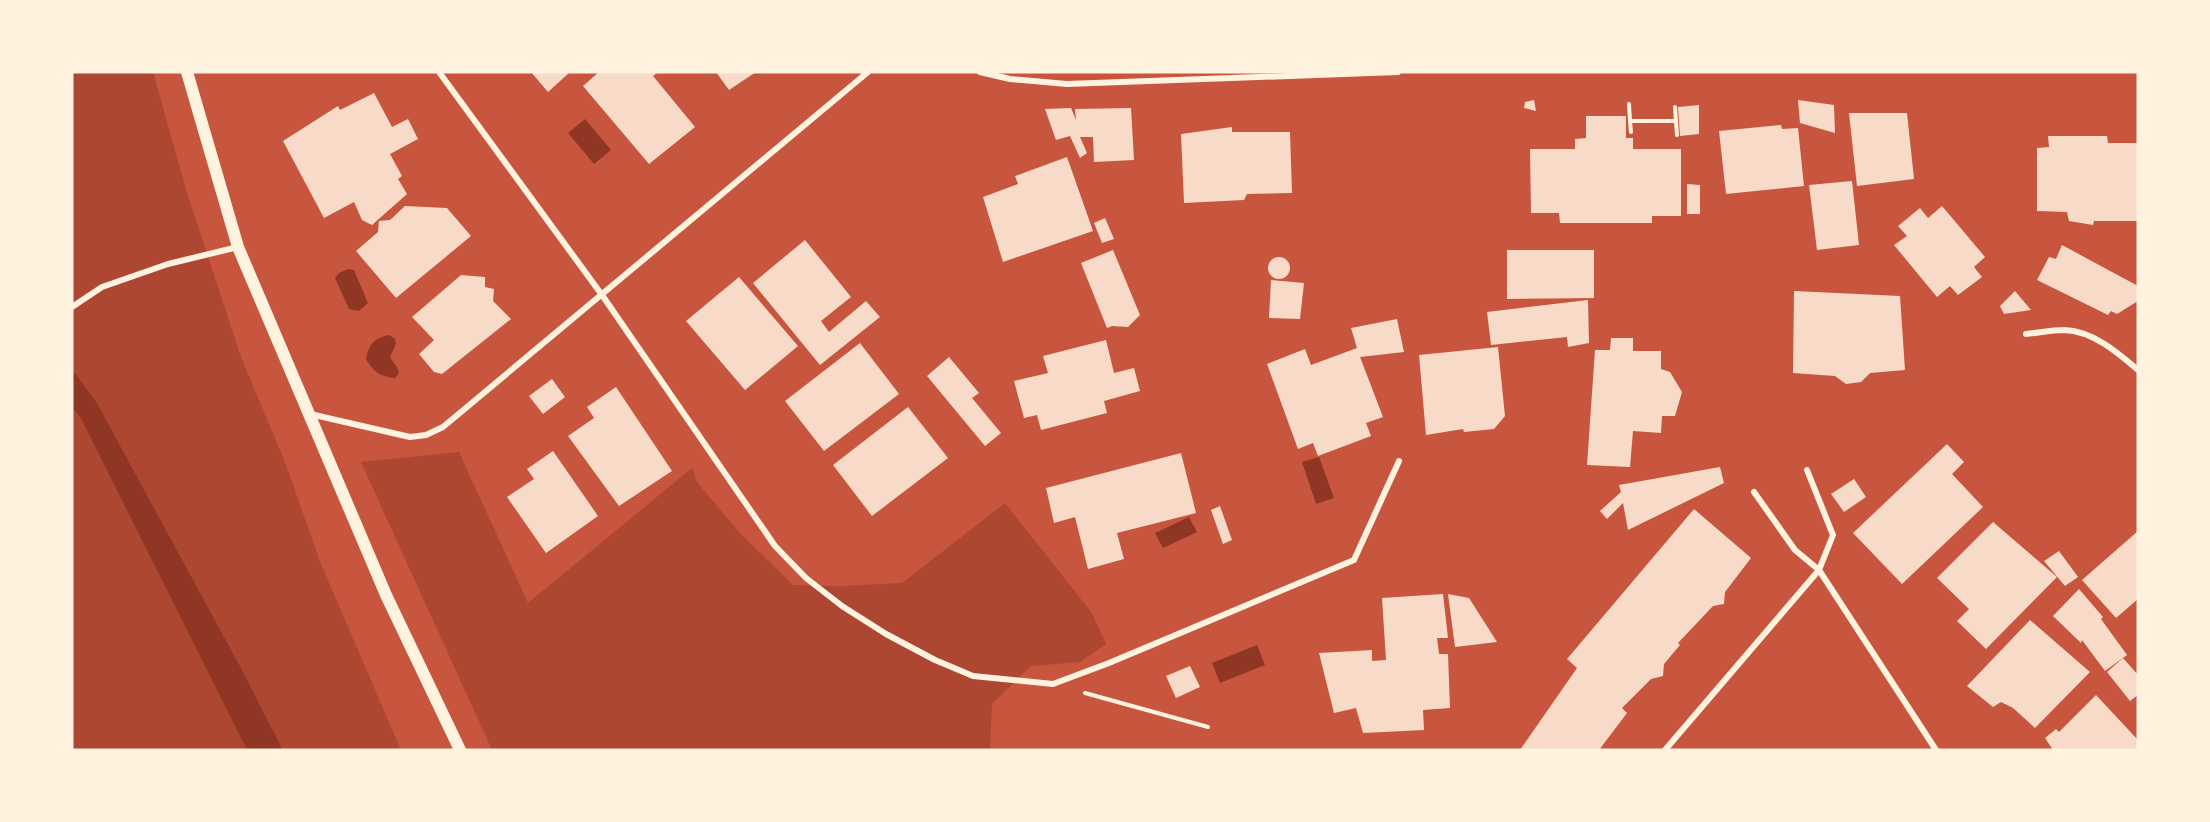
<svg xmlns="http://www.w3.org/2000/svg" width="2210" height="822" font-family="'Alegreya Sans',sans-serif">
<rect width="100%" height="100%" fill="#c8553d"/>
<g fill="#ae4732">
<polygon points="72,72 153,72 187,193 241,357 285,462 321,564 401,750 283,750 242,670 97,403 72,369"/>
<polygon points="72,407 80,417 247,750 72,750"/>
<polygon points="459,452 528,603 692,468 697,482 740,533 793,585 842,586 902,583 1005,503 1092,613 1106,644 1080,662 1031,666 992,704 990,750 492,750 361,462"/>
</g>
<g fill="#8f3625">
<polygon points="585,119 611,150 594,164 568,133"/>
<polygon points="348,269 354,270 368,303 359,311 349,309 335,278 339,273"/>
<path d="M389 335 395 339 396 344 390 357 398 369 399 373 395 378C380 377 373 371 366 359 369 344 374 338 389 335Z"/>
<polygon points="72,369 97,403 242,670 283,750 247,750 80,417 72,407"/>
<polygon points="1319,457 1334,498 1316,504 1302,462"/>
<polygon points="1189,517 1197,532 1163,548 1155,533"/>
<polygon points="1257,645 1265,665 1220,683 1212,663"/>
</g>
<g fill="#f7dbc8">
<polygon points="531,72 570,72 548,92"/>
<polygon points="599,72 658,72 653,76 695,127 649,164 583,86"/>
<polygon points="716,72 756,72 729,90"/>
<polygon points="374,93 392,127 408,119 418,139 390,154 402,176 398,179 407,194 372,225 362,220 354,202 324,218 283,141 338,106 340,110"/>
<polygon points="1534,100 1536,111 1524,108 1525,102"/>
<polygon points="1798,100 1834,105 1835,133 1800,123"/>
<polygon points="1699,105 1699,134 1680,136 1678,107"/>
<polygon points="1071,108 1076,120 1075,109 1131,108 1134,160 1094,162 1093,137 1080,137 1087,153 1080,158 1070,136 1056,140 1045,109"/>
<polygon points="1849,113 1907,113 1914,179 1857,186"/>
<polygon points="1586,116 1626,116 1626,138 1633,138 1633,149 1681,149 1681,216 1652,216 1652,223 1560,223 1559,213 1531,213 1530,149 1575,149 1575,139 1586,138"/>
<polygon points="1781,125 1782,129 1798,128 1804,186 1726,194 1719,131"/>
<polygon points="1232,127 1232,132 1290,132 1292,193 1247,194 1244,200 1184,203 1181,134"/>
<polygon points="2048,136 2107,136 2108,143 2138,143 2138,221 2094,221 2093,225 2069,221 2067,212 2037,211 2037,148 2049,147"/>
<polygon points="1067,157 1093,231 1003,262 983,197 1018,184 1015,176"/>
<polygon points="1852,181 1859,245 1817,250 1809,185"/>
<polygon points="1687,184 1700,185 1700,214 1687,214"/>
<polygon points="405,206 447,208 471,236 396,298 356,251 378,232 379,221 390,220"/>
<polygon points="1942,206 1985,257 1974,267 1982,277 1958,295 1950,286 1937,297 1894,245 1907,236 1898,226 1920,208 1928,218"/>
<polygon points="1105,218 1114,239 1102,243 1094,223"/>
<polygon points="805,240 851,297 821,321 829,332 866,301 880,317 820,365 753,283"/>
<polygon points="2062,245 2138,286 2138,301 2117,314 2111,311 2108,315 2037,280 2049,257 2056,259"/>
<polygon points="1113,250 1140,315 1128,327 1112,326 1107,328 1081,263"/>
<polygon points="1507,250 1594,250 1594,298 1507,299"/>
<circle cx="1279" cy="268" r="11"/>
<polygon points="461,275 485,277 485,287 494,289 493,301 511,319 442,374 434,372 419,354 434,340 412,317"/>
<polygon points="739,277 798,346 745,390 686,321"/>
<polygon points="1271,280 1304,283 1300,319 1269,318"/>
<polygon points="1794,291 1900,296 1905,370 1870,373 1861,382 1846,384 1835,376 1793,373"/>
<polygon points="2015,291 2031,310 2004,314 2000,306"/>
<polygon points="1588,300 1589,343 1568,347 1567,337 1491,345 1487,312"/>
<polygon points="1397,319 1404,352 1360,357 1383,417 1366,423 1371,436 1318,456 1313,443 1298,449 1267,364 1305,349 1311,365 1357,348 1351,328"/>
<polygon points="1611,338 1633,338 1633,351 1661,351 1661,369 1670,372 1682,392 1675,416 1662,416 1661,433 1633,431 1630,467 1587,465 1595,350 1610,350"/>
<polygon points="1106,340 1114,373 1134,368 1140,391 1104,401 1107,413 1041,430 1037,415 1024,418 1014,381 1048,373 1043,356"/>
<polygon points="860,343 899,394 824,451 785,401"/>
<polygon points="1498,347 1505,416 1494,429 1464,432 1463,429 1426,435 1419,355"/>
<polygon points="949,357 979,393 972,398 1001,433 985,446 927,376"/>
<polygon points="552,379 565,397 543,414 529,396"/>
<polygon points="616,387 672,471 619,506 568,436 594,418 587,407"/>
<polygon points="908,407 948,458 872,516 833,465"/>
<polygon points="1947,444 1964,462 1952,474 1983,507 1902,584 1853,533"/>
<polygon points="553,451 598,516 546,553 507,497 534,479 527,469"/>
<polygon points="1181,453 1196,513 1117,533 1124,559 1088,569 1075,517 1054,523 1046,488"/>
<polygon points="1720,467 1724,483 1628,530 1623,503 1607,519 1600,511 1621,492 1619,485"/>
<polygon points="1854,479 1866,497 1844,512 1831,494"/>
<polygon points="1220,506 1232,540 1223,544 1211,510"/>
<polygon points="1694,509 1751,558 1725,592 1724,604 1713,606 1678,643 1680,645 1664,664 1663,676 1651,679 1622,708 1627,713 1599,750 1520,750 1577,668 1567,659"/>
<polygon points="1993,522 2057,577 1986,649 1957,621 1969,609 1937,578"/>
<polygon points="2138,531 2138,599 2116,618 2082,580"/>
<polygon points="2059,551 2078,577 2065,586 2044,561"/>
<polygon points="2079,589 2103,617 2101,619 2127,655 2105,671 2082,640 2081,643 2053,616"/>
<polygon points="1443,594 1448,638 1437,638 1439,654 1448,654 1450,708 1423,710 1424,730 1363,733 1356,708 1334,713 1319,653 1372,650 1372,661 1386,660 1382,598"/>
<polygon points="1448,594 1469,598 1497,642 1455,647"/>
<polygon points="2030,620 2090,672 2035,728 2013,708 2001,702 1993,707 1967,686"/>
<polygon points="2123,658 2138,675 2138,695 2130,701 2107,672"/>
<polygon points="1190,666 1200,687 1176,698 1166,676"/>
<polygon points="2096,695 2138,740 2138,750 2053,750 2045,738 2056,729 2059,732"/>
</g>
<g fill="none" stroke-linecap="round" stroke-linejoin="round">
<g stroke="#fff3e0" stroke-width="4">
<polyline points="1629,104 1630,121 1676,121"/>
<polyline points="1675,107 1677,135"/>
<polyline points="1630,121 1631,132"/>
<polyline points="1085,693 1208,727"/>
</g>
<g stroke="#fff3e0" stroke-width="6">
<polyline points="439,72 602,295 775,546 806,578 842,606 886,634 935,660 973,676 1053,684 1109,663 1354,560 1399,461"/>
<polyline points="980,72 1010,79 1067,84 1398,72"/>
<polyline points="72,307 102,287 168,264 238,247"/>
<path d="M2026 334C2038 333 2051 330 2064 330 2093 331 2117 352 2138 370"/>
<polyline points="310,414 410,437 426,435 443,427 868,72"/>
<polyline points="1807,470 1833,535 1819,570 1936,750"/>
<polyline points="1665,750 1819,570 1795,550 1754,492"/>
</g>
<polyline stroke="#fff3e0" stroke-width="12" points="187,72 238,247 386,595 460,750"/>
</g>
<rect width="2210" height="822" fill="none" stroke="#fff3e0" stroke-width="147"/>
</svg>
